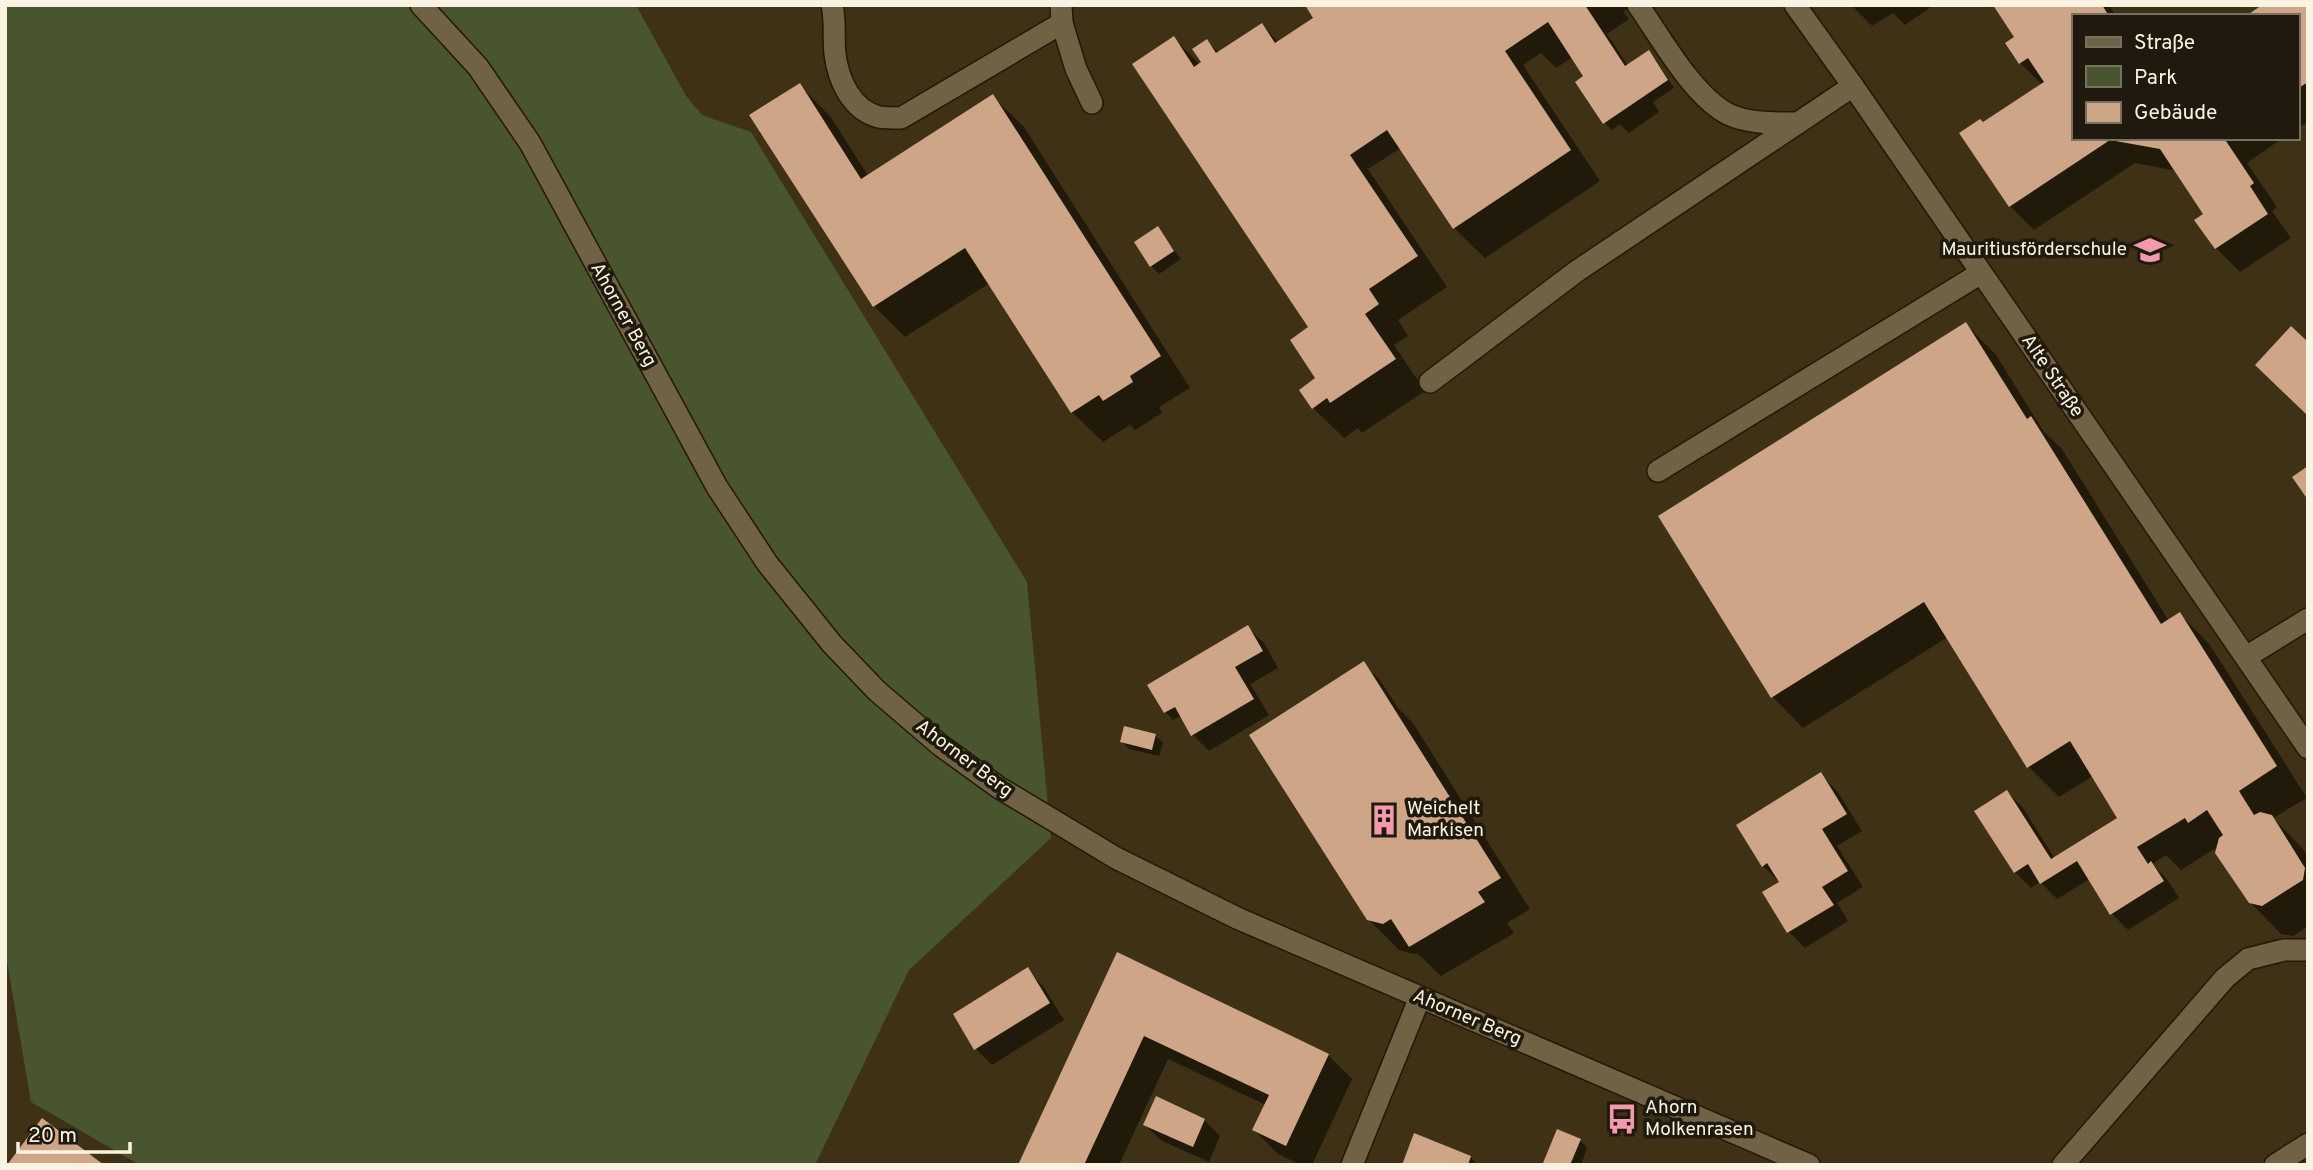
<svg xmlns="http://www.w3.org/2000/svg" width="2313" height="1170" font-family="Overpass,sans-serif">
<rect width="100%" height="100%" fill="#3e3115"/>
<polygon fill="#48552e" points="5,5 636,5 686,96 702,115 751,132 1027,582 1051,838 909,970 815,1165 140,1165 31,1102 5,950"/>
<g fill="#0007">
<polygon points="1307,5 1633,5 1623,12 1629,19 1607,34 1628,66 1649,52 1656,60 1674,88 1653,102 1659,112 1629,133 1620,124 1612,130 1604,122 1589,85 1573,57 1556,68 1541,53 1523,65 1600,181 1485,258 1454,228 1401,148 1368,169 1447,287 1398,320 1408,336 1394,345 1425,391 1362,433 1358,428 1344,438 1313,408 1318,379 1310,328 1174,38 1200,65 1207,41 1219,53 1262,25 1279,43 1315,19"/>
<polygon points="1851,5 1934,5 1905,25 1893,13 1872,26"/>
<polygon points="1995,5 2109,5 2116,16 2073,16 2073,138 2283,138 2247,163 2277,207 2272,211 2291,238 2240,272 2216,248 2206,214 2177,171 2135,163 2034,230 2010,206 1961,134 1983,124 2043,85 2020,63 2016,38"/>
<polygon points="2308,5 2308,122 2297,129 2297,16"/>
<polygon points="799,85 830,116 869,177 993,97 1024,127 1190,388 1159,407 1162,413 1135,430 1130,425 1103,442 1072,412 990,283 905,337 874,306 752,115"/>
<polygon points="1158,229 1181,259 1159,274 1151,266"/>
<polygon points="1966,324 1996,355 2044,432 2062,449 2169,621 2180,614 2210,645 2307,798 2273,818 2302,848 2308,856 2308,926 2293,936 2281,934 2250,902 2216,848 2181,870 2166,855 2152,864 2167,879 2179,898 2128,930 2112,914 2090,879 2057,899 2040,882 2031,888 2015,872 2007,792 2023,808 2055,859 2120,818 2093,776 2059,797 2029,767 1948,637 1803,728 1773,697 1660,516"/>
<polygon points="1247,627 1264,643 1278,668 1250,684 1269,715 1209,751 1193,735 1181,716 1173,720 1165,712 1149,686"/>
<polygon points="1364,664 1380,680 1398,708 1413,723 1530,909 1507,923 1514,933 1441,976 1417,953 1414,954 1399,950 1368,919"/>
<polygon points="1155,735 1163,743 1159,756 1129,749 1122,741"/>
<polygon points="1820,774 1837,791 1862,831 1837,846 1863,887 1837,903 1848,921 1805,948 1789,932 1765,893 1780,883 1763,866"/>
<polygon points="1118,955 1328,1055 1352,1079 1312,1165 1301,1165 1278,1154 1254,1130 1266,1105 1168,1059 1119,1165 1020,1165"/>
<polygon points="1027,970 1043,986 1064,1020 992,1065 976,1049"/>
<polygon points="1204,1120 1220,1136 1209,1162 1162,1141 1145,1125"/>
<polygon points="1580,1140 1587,1148 1581,1165 1548,1165 1545,1162"/>
<polygon points="1470,1157 1478,1165 1403,1165"/>
</g>
<g fill="#cea586">
<polygon points="1305,5 1585,5 1625,66 1649,50 1668,80 1603,124 1575,82 1583,76 1548,22 1505,51 1571,150 1453,229 1387,130 1350,155 1418,256 1369,289 1379,304 1365,314 1396,359 1330,403 1327,398 1312,409 1299,390 1315,378 1290,340 1308,327 1132,64 1174,36 1194,67 1201,62 1192,49 1207,39 1216,53 1262,23 1275,43 1313,18"/>
<polygon points="1993,5 2102,5 2109,16 2073,16 2073,138 2224,138 2254,183 2250,186 2268,214 2215,249 2194,220 2203,214 2160,149 2110,140 2009,207 1959,133 1980,119 1983,122 2044,82 2028,58 2019,64 2005,43 2014,37"/>
<polygon points="2262,5 2308,5 2308,82 2297,89 2297,16 2246,16"/>
<polygon points="800,83 861,179 993,94 1161,356 1130,376 1133,382 1103,401 1099,395 1071,413 965,248 873,307 749,115"/>
<polygon points="1158,226 1174,251 1150,267 1134,242"/>
<polygon points="1966,322 2027,419 2031,416 2161,624 2180,612 2277,766 2239,791 2254,815 2260,812 2272,815 2305,868 2303,880 2262,906 2249,903 2215,853 2219,838 2223,835 2207,810 2188,823 2185,818 2137,847 2148,864 2151,861 2164,881 2110,915 2077,861 2040,884 2028,864 2014,873 1974,811 2007,790 2051,859 2117,818 2070,741 2027,768 1924,602 1771,698 1658,516"/>
<polygon points="2291,326 2308,342 2308,411 2306,414 2255,365"/>
<polygon points="2308,466 2308,500 2292,477"/>
<polygon points="1248,625 1263,651 1235,667 1254,699 1191,736 1175,707 1164,713 1147,685"/>
<polygon points="1364,661 1501,878 1478,892 1485,902 1409,947 1391,919 1383,924 1367,920 1249,735"/>
<polygon points="1124,726 1156,734 1152,750 1120,742"/>
<polygon points="1821,772 1847,814 1822,829 1848,871 1822,887 1834,905 1787,933 1762,892 1779,882 1767,863 1762,867 1736,825"/>
<polygon points="1117,952 1329,1054 1286,1146 1252,1130 1269,1095 1144,1036 1084,1165 1018,1165"/>
<polygon points="1028,967 1050,1003 974,1050 953,1014"/>
<polygon points="1156,1096 1205,1119 1193,1147 1143,1125"/>
<polygon points="42,1118 104,1165 7,1165"/>
<polygon points="1557,1129 1581,1139 1570,1165 1549,1165 1543,1163"/>
<polygon points="1414,1133 1471,1156 1468,1165 1402,1165"/>
</g>
<g fill="none" stroke-linecap="round" stroke-linejoin="round">
<g stroke="#251800" stroke-width="24">
<g id="minor">
<polyline points="421,5 478,67 530,143 717,487 767,563 832,644 877,691 940,745 998,787 1116,858 1237,918 1809,1165"/>
<path d="M832 5C836 22 833 37 835 54 838 79 851 110 879 117 886 118 894 118 901 118L1062 23 1061 5"/>
<path d="M1638 5C1661 38 1693 96 1728 114 1749 124 1775 123 1798 123"/>
<polyline points="1795,5 1853,86 2308,748"/>
<polyline points="1062,23 1076,69 1092,103"/>
<polyline points="1430,382 1577,271 1853,86"/>
<polyline points="1658,471 1981,273"/>
<polyline points="2246,657 2308,619"/>
<polyline points="1352,1165 1420,997"/>
<polyline points="2063,1165 2225,978 2248,959 2284,950 2308,950"/>
<polyline points="2275,1165 2308,1144"/>
</g>
</g>
<use href="#minor" stroke="#706245" stroke-width="21"/>
</g>
<defs>
<g id="school-bare" transform="scale(2.415)"><path d="M0-5L7-2L0 1L-7-2ZM-4 1L0 2.5L4 1V4Q0 6-4 4Z" fill="#f29aac" stroke="#201a0e" stroke-width="2.5" paint-order="stroke"/></g>
<g id="building-bare" transform="scale(2.415)"><path d="M-4-6H4V6H1V3H-1V6H-4ZM-2.5-4.3h1.7v1.8h-1.7ZM.8-4.3h1.7v1.8H.8ZM-2.5-1h1.7V.8h-1.7ZM.8-1h1.7V.8H.8Z" fill="#f29aac" stroke="#201a0e" stroke-width="2.5" paint-order="stroke"/></g>
<g id="bus-bare" transform="scale(2.415)"><path d="M-5-6H5V4H4V6H2V4H-2V6H-4V4H-5ZM-3.5-4V0h7V-4ZM-3.5 1.2v1.5H-2V1.2ZM2 1.2v1.5H3.5V1.2Z" fill="#f29aac" stroke="#201a0e" stroke-width="2.5" paint-order="stroke"/></g>
</defs>
<g fill-rule="evenodd">
<use href="#school-bare" x="2150" y="250"/>
<use href="#building-bare" x="1384" y="820"/>
<use href="#bus-bare" x="1622" y="1119"/>
</g>
<g text-anchor="middle" dominant-baseline="central" stroke-width="7" stroke-linejoin="round" paint-order="stroke">
<g font-size="19" fill="#fbf3e2" stroke="#201a0e" text-anchor="start">
<text x="2127" y="250" text-anchor="end">Mauritiusförderschule</text>
<text x="1407" y="809">Weichelt<tspan x="1407" dy="22">Markisen</tspan></text>
<text x="1645" y="1108">Ahorn<tspan x="1645" dy="22">Molkenrasen</tspan></text>
</g>
<g font-size="19" fill="#fbf3e2" stroke="#201a0e">
<text transform="translate(623 315) rotate(61)">Ahorner Berg</text>
<text transform="translate(2052 376) rotate(56)">Alte Straße</text>
<text transform="translate(964 759) rotate(37)">Ahorner Berg</text>
<text transform="translate(1467 1018) rotate(23)">Ahorner Berg</text>
</g>
</g>
<rect width="2313" height="1170" fill="none" stroke="#fbf3e2" stroke-width="14"/>
<rect x="2072" y="14" width="228" height="126" fill="#201a0e" stroke="#787163" stroke-width="2"/>
<rect x="2086" y="37" width="35" height="10" fill="#706245" stroke="#787163" stroke-width="2"/>
<text x="2134" y="49" font-size="21" fill="#fbf3e2">Straße</text>
<rect x="2086" y="66" width="35" height="21" fill="#48552e" stroke="#787163" stroke-width="2"/>
<text x="2134" y="84" font-size="21" fill="#fbf3e2">Park</text>
<rect x="2086" y="102" width="35" height="21" fill="#cea586" stroke="#787163" stroke-width="2"/>
<text x="2134" y="119" font-size="21" fill="#fbf3e2">Gebäude</text>
<path d="M18 1142v10h112v-10" fill="none" stroke="#fbf3e2" stroke-width="3.5"/>
<text x="28" y="1142" font-size="21" fill="#fbf3e2" stroke="#201a0e" stroke-width="5" paint-order="stroke">20 m</text>
</svg>
